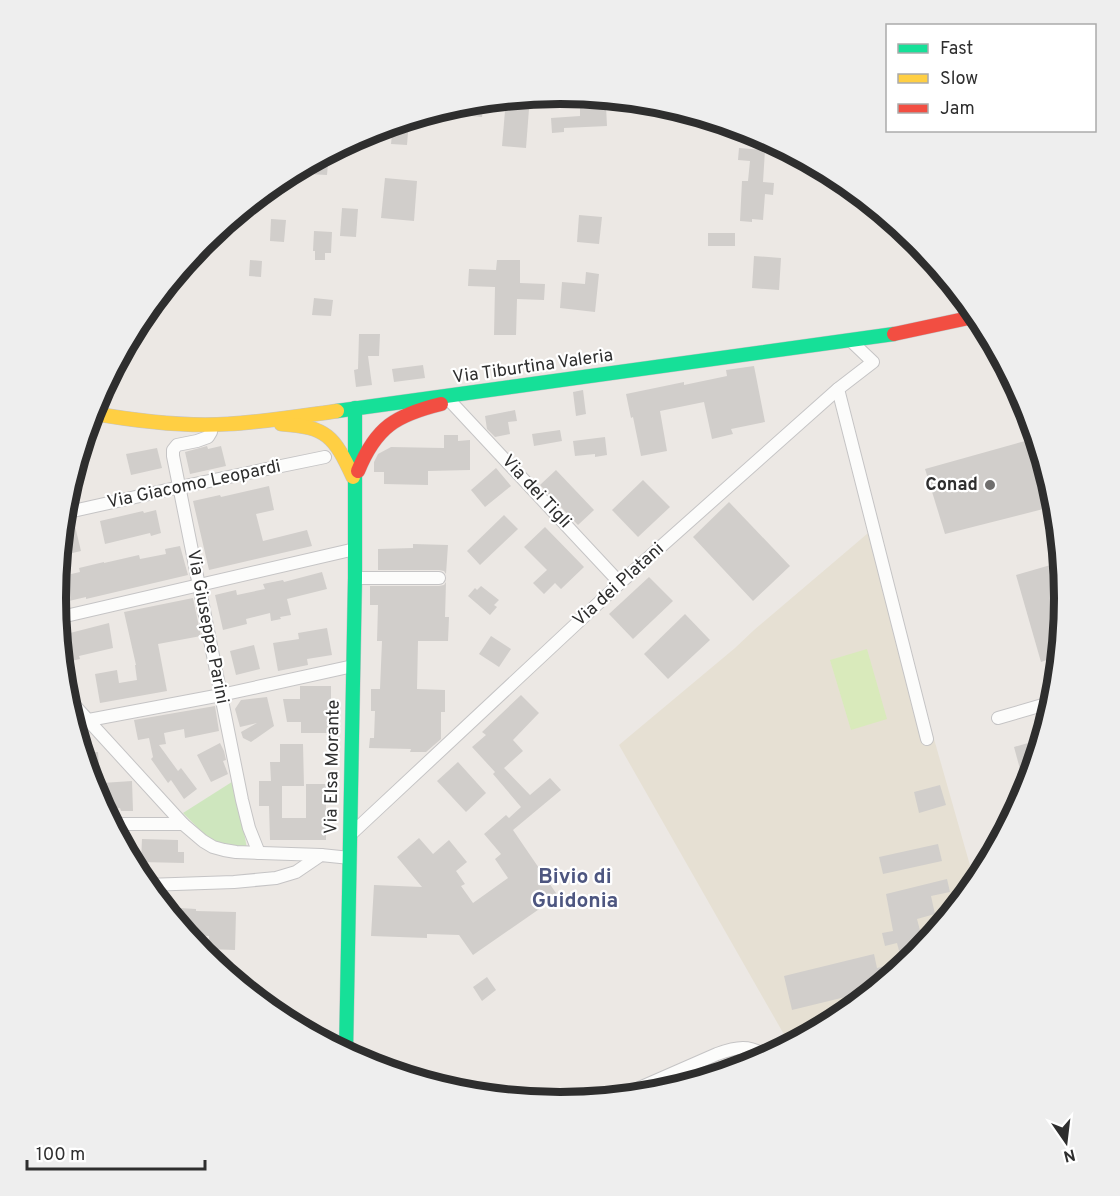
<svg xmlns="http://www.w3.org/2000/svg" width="1120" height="1196" font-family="Overpass,sans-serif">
<rect width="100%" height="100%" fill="#ece8e4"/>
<polygon fill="#e6e0d3" points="874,528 975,883 916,955 840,1018 790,1045 619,745 735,648 754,630"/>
<polygon fill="#cee6be" points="235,780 247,849 241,849 211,841 183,813"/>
<polygon fill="#d9eabb" points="867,649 887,719 851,730 830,660"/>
<g fill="#d1cecb">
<polygon points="530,96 526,148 502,146 506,99"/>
<polygon points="484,101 482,117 461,115 462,103"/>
<polygon points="606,106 607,126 564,128 564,132 552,133 551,118 580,116 580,107"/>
<polygon points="409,119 407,145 391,144 393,124"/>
<polygon points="739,148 765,150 763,182 774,183 773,195 765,194 763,220 752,219 752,222 740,221 742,181 748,181 750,161 738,160"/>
<polygon points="329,152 327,175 309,174 310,162"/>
<polygon points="385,178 417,181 414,221 381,218"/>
<polygon points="342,208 358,209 356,237 340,236"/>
<polygon points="579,215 602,217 599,244 577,242"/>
<polygon points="271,219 286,220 284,242 270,241"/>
<polygon points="314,231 332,232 331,253 325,253 325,260 315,260 315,251 313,251"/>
<rect x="708" y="233" width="27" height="13"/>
<polygon points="754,256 781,258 779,290 752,288"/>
<polygon points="250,260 262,261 261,277 249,276"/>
<polygon points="497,260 520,260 520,283 545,284 544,300 517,299 516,335 494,335 495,287 468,286 469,269 496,270"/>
<polygon points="586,272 599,274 595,312 560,308 562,282 585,284"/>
<polygon points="314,298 333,300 331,316 312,315"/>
<polygon points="359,334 380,334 379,356 368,356 372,385 356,387 354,370 358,369"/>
<polygon points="423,365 425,378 394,382 392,369"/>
<polygon points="754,366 765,422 731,429 733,434 712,439 704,402 660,411 667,451 641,456 633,417 631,418 626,394 684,382 684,385 727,376 726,370"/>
<polygon points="583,390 586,414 576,416 573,392"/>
<polygon points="515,410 517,421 508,422 510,434 495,437 487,429 485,416"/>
<polygon points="560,430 562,441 534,446 532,434"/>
<polygon points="444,435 458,435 458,441 470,440 470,470 428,471 428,485 384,484 384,472 374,472 374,462 378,454 391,447 444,448"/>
<polygon points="605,437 607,455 595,457 595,454 575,456 573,441"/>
<polygon points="1036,438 1055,500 1055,506 945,534 925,469"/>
<polygon points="207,446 208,449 221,446 226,466 190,474 185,452"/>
<polygon points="157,448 162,468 131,475 126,454"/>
<polygon points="496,468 511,486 485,507 471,490"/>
<polygon points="556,470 594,510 578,525 540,485"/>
<polygon points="643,480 670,507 638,537 612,510"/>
<polygon points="269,486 274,510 256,514 263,541 307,530 312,546 209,570 193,501 220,495 221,497"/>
<polygon points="729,502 790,566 753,601 693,537"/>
<polygon points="156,510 161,533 151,536 150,533 105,544 100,521 143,511 144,513"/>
<polygon points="504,515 518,529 480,565 467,551"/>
<polygon points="74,522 81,551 60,556 63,524"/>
<polygon points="545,527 584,567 561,589 555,583 544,594 533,583 547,570 524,547"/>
<polygon points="413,544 448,545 446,574 444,571 439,570 378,570 378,549 413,548"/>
<polygon points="180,546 188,575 86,599 86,597 56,604 58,577 80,572 79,568 104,562 104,563 139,555 140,559 166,554 165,549"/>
<polygon points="1061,562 1064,598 1059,656 1041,662 1016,575"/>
<polygon points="322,572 327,589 287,599 291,615 280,617 281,619 271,621 270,613 246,619 247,624 223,630 215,595 236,590 237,595 265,589 263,584 283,580 284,582"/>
<polygon points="649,577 673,601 633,639 609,614"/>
<polygon points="446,582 445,617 449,617 448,641 418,641 417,689 445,690 445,712 441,712 441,739 426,752 410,752 411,749 369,748 370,738 374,738 375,711 371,711 371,689 380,689 382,641 377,641 378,605 370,605 370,586 439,586 444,585"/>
<polygon points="481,586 499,600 494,605 497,607 490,615 468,596 475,588 477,590"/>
<polygon points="193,598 201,636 158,644 167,691 100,703 95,674 117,670 119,683 137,680 135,665 136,665 124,612"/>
<polygon points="685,614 710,640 668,679 644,654"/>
<polygon points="109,623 113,648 79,656 80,659 62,663 59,630 68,628 70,633"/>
<polygon points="327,628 332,655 307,659 308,665 278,671 273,643 299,639 298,633"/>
<polygon points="491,636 511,649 499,667 479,654"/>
<polygon points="254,645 260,669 236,675 230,651"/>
<polygon points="300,686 331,686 331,733 301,733 301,722 287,722 283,699 300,699"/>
<polygon points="521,695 539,713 513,740 523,751 504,768 530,795 550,778 561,790 513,830 558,896 473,955 459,935 427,934 427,938 371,936 374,885 422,887 397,857 419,838 433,854 449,840 467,862 456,871 465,884 461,886 473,903 508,878 495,859 501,854 484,834 506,815 509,818 521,807 493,774 495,772 472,747 486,735 482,732"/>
<polygon points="267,697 274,726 251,742 243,738 241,732 257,723 240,727 235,709 241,700"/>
<polygon points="215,706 219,731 185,738 184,729 164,733 166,744 159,745 178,771 181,768 197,789 184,799 171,780 168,783 151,759 153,757 149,738 138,740 134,720"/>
<polygon points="1042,739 1029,781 1026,791 1014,747"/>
<polygon points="220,743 224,751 226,760 223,761 228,774 211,782 197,755"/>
<polygon points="92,744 93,752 98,752 99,767 87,768 80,745"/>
<polygon points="280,744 303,744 304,786 282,786 282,818 306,818 306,784 326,784 326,840 270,840 269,806 259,806 259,781 271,781 270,762 280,762"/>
<polygon points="458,762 486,793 466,812 437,781"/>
<polygon points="132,781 133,811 121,811 120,808 103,809 102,783"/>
<polygon points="940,785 946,805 919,813 914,792"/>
<polygon points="142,839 178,840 178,852 184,852 184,863 141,862"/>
<polygon points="938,844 942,861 883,874 879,857"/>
<polygon points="947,879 950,892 931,896 935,914 917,919 924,946 916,955 893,974 882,977 884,982 874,990 792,1010 784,976 874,954 877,968 902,962 897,943 885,946 882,933 893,931 886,894"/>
<polygon points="164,907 196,909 196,911 236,912 235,950 209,949 209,936 187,935"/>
<polygon points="487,977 496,990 482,1001 473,987"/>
</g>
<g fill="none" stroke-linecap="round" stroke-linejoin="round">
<g stroke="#c5c4c5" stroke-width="14">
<g id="street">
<polyline points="838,389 927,739"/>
<polyline points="451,402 620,583"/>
<polyline points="211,426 211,432 208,437 197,441 177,445 173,450 173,456 242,800 249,828 259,853"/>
<polyline points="64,513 180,487 325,457"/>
<polyline points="355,578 439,578"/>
<polyline points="57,618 355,549"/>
<polyline points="65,695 183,824 203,841 213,847 224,850 236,852 321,855"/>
<polyline points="998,718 1053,702"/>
<polyline points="73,723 221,695 353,666"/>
<polyline points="112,824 183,824"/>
<polyline points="350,835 620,583 838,389 873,362 851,341"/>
<polyline points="146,885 234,882 276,878 296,872 321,855 350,858"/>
<path d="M621 1096 717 1054C736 1047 750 1044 767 1057"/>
</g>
</g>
<g stroke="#c5c4c5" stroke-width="15">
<g id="fast">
<polyline points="337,411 894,334"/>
<polyline points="346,1053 355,578 355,408"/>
</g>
</g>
<g stroke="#c5c4c5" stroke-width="15">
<g id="slow">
<path d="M91 413C136 421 182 427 228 424 264 422 301 416 337 411"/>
<path d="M281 424C327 427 334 436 353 477"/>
</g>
</g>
<g stroke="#c5c4c5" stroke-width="15">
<g id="jam">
<polyline points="894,334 978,316"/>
<path d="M358 471C376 427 396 415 441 404"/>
</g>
</g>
<use href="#street" stroke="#fcfcfb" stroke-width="12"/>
<use href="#fast" stroke="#16e098" stroke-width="14"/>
<use href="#slow" stroke="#ffcf43" stroke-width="14"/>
<use href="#jam" stroke="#f24e42" stroke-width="14"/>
</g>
<circle fill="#706f6e" stroke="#fff" stroke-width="2" cx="990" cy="485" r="6"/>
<g text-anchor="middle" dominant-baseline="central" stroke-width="4.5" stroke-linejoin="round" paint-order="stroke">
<g font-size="18" fill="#2e2e2e" stroke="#fff">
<text transform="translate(533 367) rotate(-8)">Via Tiburtina Valeria</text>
<text transform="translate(194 485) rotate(-12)">Via Giacomo Leopardi</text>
<text transform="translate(536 492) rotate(47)">Via dei Tigli</text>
<text transform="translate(619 585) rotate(-42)">Via dei Platani</text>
<text transform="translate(207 627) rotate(79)">Via Giuseppe Parini</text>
<text transform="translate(333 767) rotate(-89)">Via Elsa Morante</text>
</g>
<g font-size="18" font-weight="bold" fill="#2e2e2e" stroke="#fff" text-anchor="end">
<text x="978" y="485">Conad</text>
</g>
<g font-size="21" font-weight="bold" fill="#4d5680" stroke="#fff">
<text x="575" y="877">Bivio di<tspan x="575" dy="24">Guidonia</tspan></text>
</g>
</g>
<path d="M0 0H1120V1196H0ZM66 598a494 494 0 1 1 988 0a494 494 0 1 1-988 0Z" fill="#eee" fill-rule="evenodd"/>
<path fill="none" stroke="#2e2e2e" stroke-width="8" d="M66 598a494 494 0 1 1 988 0a494 494 0 1 1-988 0Z"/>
<rect x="886" y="24" width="210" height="108" fill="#ffffff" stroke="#ababab" stroke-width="1.5"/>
<rect x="898" y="44" width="30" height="9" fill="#16e098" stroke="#ababab" stroke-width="1.5"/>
<text x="940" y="54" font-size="18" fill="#2e2e2e">Fast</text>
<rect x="898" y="74" width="30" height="9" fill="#ffcf43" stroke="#ababab" stroke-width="1.5"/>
<text x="940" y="84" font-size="18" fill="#2e2e2e">Slow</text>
<rect x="898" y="104" width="30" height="9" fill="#f24e42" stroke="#ababab" stroke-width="1.5"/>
<text x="940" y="114" font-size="18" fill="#2e2e2e">Jam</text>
<g transform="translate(1066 1142) rotate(166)" stroke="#ffffff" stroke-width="4.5" paint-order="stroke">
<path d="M0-4.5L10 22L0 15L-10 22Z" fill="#2e2e2e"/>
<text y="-9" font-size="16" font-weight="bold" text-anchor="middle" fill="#2e2e2e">N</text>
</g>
<path d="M27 1160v9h178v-9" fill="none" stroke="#2e2e2e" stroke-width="3"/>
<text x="36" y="1160" font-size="18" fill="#2e2e2e" stroke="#ffffff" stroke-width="4.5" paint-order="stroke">100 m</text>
</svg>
